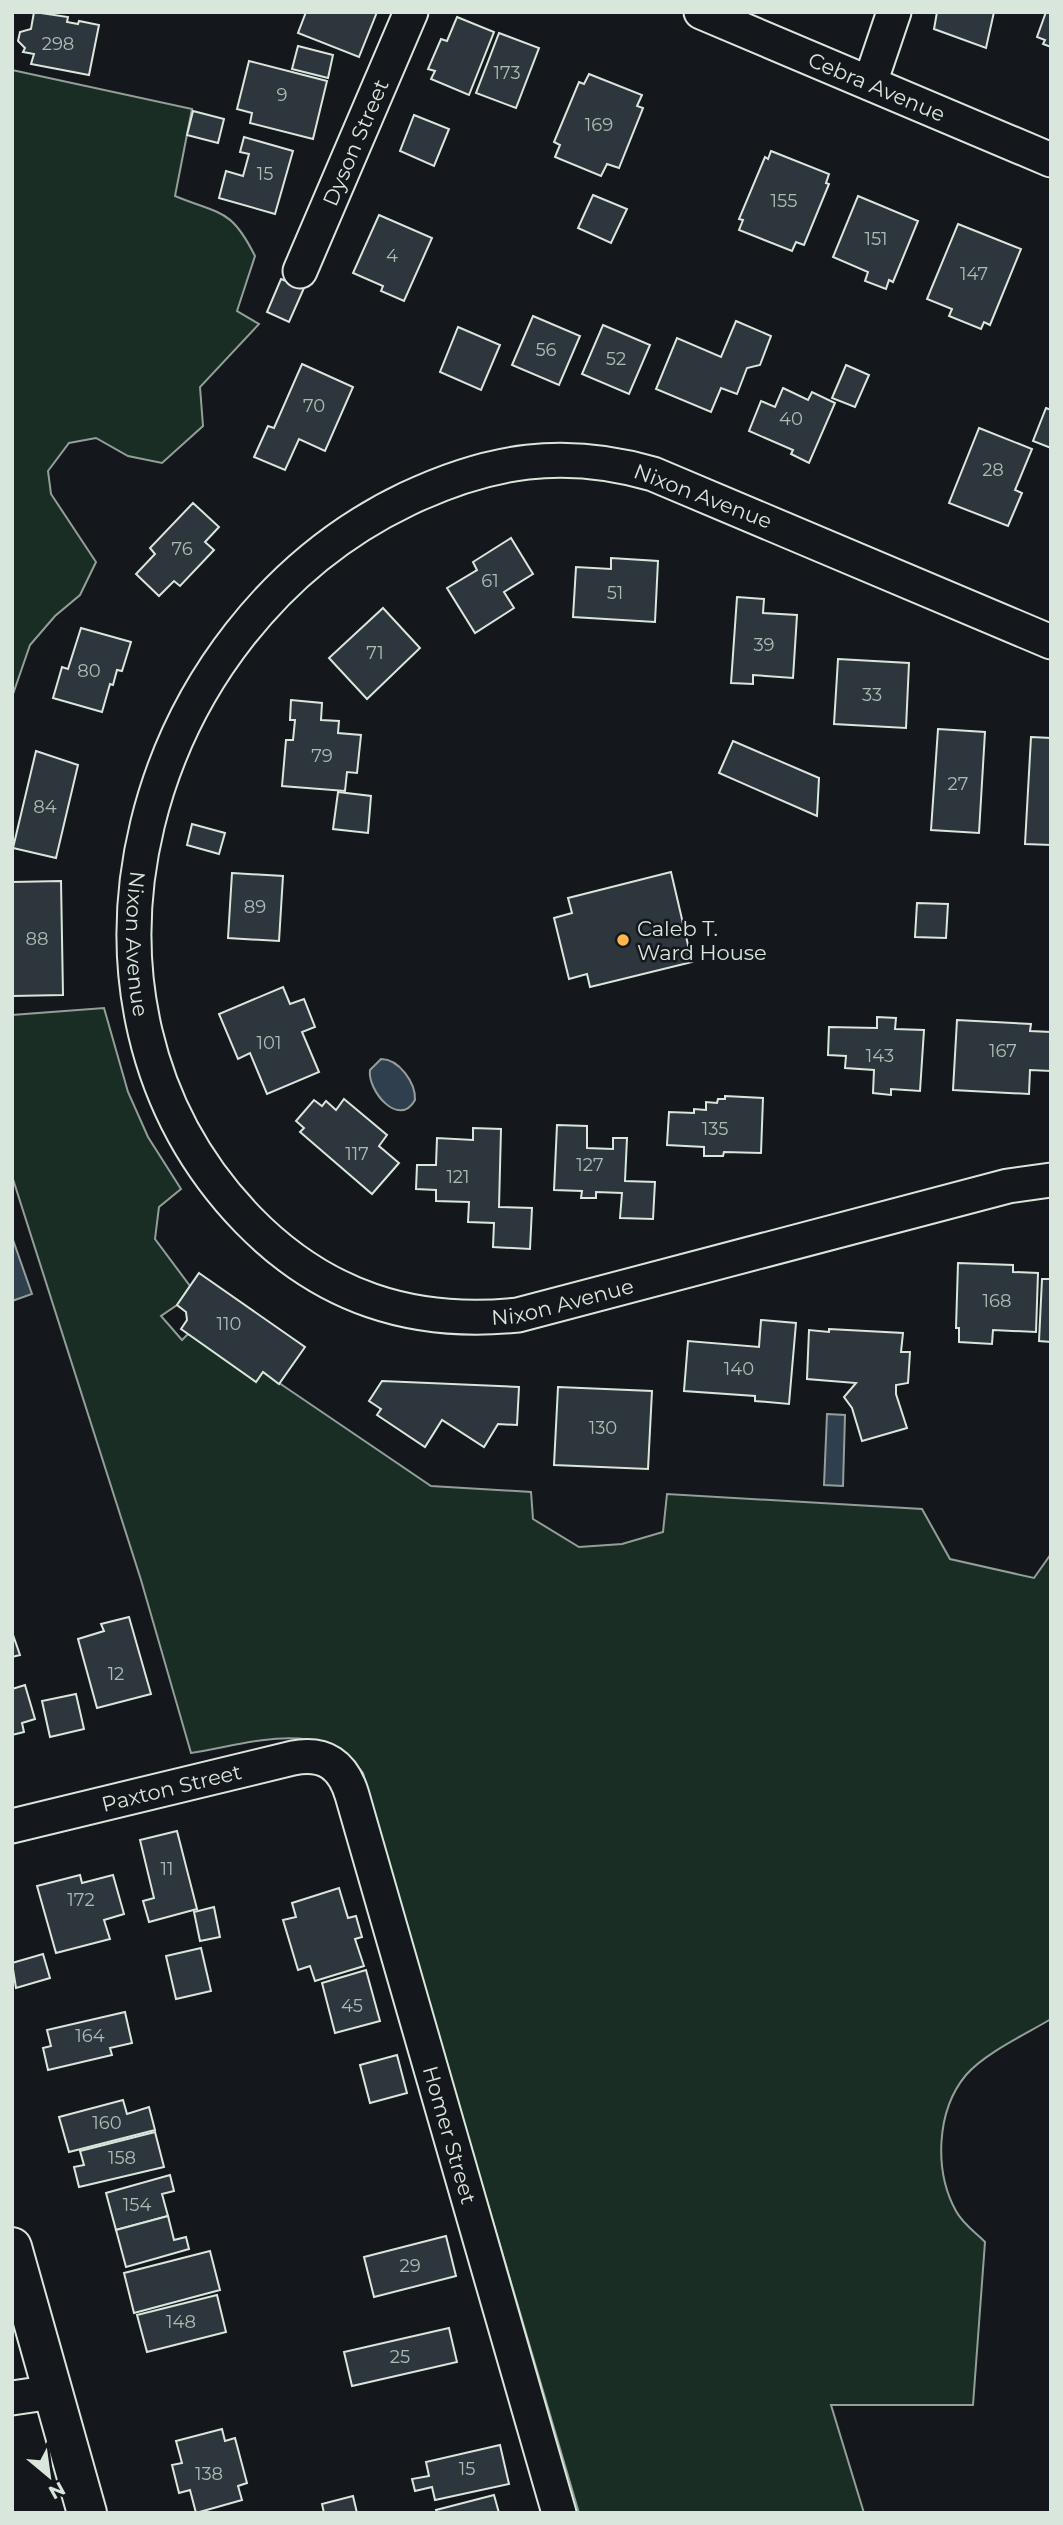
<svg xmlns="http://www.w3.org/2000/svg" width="1063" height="2525" font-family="Montserrat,sans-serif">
<rect width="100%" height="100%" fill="#14181c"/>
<g fill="#1a2d24" stroke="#939e99" stroke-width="2">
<path d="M12 70 192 109 175 196C221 215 231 208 255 256L237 311 259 324 200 387 203 426 162 463 128 456 96 438 69 443 48 471 51 494 96 562 80 595 55 616 30 645 12 697Z"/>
<path d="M104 1008 128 1092 148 1137 181 1189 159 1207 155 1239 190 1286 177 1305 161 1316 182 1340 188 1334 263 1372 431 1486 531 1492 533 1519 579 1547 622 1544 663 1532 667 1494 922 1509 950 1559 1034 1578 1051 1554V2019C1026 2034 985 2053 966 2075 936 2111 934 2171 956 2211 962 2223 976 2233 985 2242L973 2405H831L864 2513H579L402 1913 363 1773C320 1716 251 1744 191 1753L141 1580 12 1176V1015Z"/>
</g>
<g fill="#2f3f4d" stroke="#939e99" stroke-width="2">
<path d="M381 1059C399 1059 416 1083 415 1100 399 1129 367 1090 370 1070Z"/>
<polygon points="12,1237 32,1294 12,1301"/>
<polygon points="827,1414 845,1415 843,1486 824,1485"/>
</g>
<g fill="#2c363c" stroke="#d8e6dc" stroke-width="2">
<polygon points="34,12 68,17 67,22 78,24 79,21 99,25 89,75 31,64 34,54 23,52 25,48 18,41 20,32 31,29"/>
<polygon points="306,12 377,12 359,57 298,33"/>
<polygon points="937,12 994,12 986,48 934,29"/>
<polygon points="1046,12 1051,12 1051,47 1043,44 1045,40 1037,37"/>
<polygon points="457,17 494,32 469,95 431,79 435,71 428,69 441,39 447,41"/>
<polygon points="499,33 539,48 516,108 476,93"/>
<polygon points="298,46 333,55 328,78 292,69"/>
<polygon points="249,61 327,81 313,139 250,123 252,113 237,109"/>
<polygon points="589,74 642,95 637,106 643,108 619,168 607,164 601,176 555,157 560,145 554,142 579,82 584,84"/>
<polygon points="193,111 224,119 218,143 187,135"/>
<polygon points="414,115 449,129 434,166 400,151"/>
<polygon points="244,137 293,151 275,214 219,198 226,171 243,176 249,154 240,152"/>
<polygon points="771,151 829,174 826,183 829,184 804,245 796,242 792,251 739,230 743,220 739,219 765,157 768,159"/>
<polygon points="593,195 627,209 611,243 578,228"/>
<polygon points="858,196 918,221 893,282 889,280 886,289 865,281 868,272 833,257"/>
<polygon points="379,215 432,238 404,301 381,291 383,286 353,273"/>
<polygon points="958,224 1021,249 990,325 984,322 981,329 949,316 952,309 927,299"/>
<polygon points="281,279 304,288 289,322 267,312"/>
<polygon points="533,316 580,336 559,385 512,365"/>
<polygon points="736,321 771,336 760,365 747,368 737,394 721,388 711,412 656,389 677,338 721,357"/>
<polygon points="603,325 650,345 629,394 582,374"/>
<polygon points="458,327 500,345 481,390 440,372"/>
<polygon points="302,364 353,387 325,451 299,439 285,470 254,457 268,426 274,428"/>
<polygon points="846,365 869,375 855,407 832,398"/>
<polygon points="783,388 808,400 812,392 835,403 809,463 791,454 793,450 749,431 761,401 775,407"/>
<polygon points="1046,408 1051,410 1051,448 1033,441"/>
<polygon points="979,428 1032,449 1015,490 1022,493 1008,526 949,503"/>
<polygon points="193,503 219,527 205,542 214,550 180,586 174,581 159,596 136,574 155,554 150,548"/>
<polygon points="511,538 533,574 504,592 514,608 475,633 447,588 477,570 473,562"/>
<polygon points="611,558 658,561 655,622 573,617 576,567 611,569"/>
<polygon points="737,597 764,599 763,613 797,615 793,678 753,675 753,684 731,683"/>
<polygon points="383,608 420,648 367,699 329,658"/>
<polygon points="81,628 131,642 122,671 117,670 113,685 110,684 102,712 53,698 62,667 68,669"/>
<polygon points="838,659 909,663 906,728 834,724"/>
<polygon points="291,700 322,703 321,720 339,721 338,733 361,735 357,773 347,772 345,791 282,786 286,740 293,740 295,720 290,720"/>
<polygon points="938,729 985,732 979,833 931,830"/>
<polygon points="1031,737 1051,738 1051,845 1025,844"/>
<polygon points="733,741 819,778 817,816 719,773"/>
<polygon points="36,751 78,765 56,858 13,848"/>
<polygon points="338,792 371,796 368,833 333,829"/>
<polygon points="192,824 225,833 219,854 187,845"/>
<polygon points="671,872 692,962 590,987 587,974 569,979 554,918 572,913 568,898"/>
<polygon points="232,873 283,876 279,941 228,938"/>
<polygon points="61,881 63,995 12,996 12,882"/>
<polygon points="917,903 948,904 946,938 915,937"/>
<polygon points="283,987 290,1004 304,999 315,1027 302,1032 319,1072 267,1094 250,1053 238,1059 219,1014"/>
<polygon points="877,1017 896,1018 895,1029 924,1030 920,1091 891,1089 891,1095 873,1093 874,1070 845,1068 846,1056 828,1055 829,1027 877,1028"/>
<polygon points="957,1020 1031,1024 1030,1031 1051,1032 1051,1071 1030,1070 1029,1094 953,1090"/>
<polygon points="725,1096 763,1098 761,1153 724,1152 723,1156 704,1156 704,1147 667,1145 669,1112 694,1113 694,1109 706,1110 706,1102 717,1103 718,1099 725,1099"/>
<polygon points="344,1099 387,1135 379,1146 399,1163 372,1194 300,1132 304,1128 296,1121 314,1100 322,1106 326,1101 336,1110"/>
<polygon points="557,1125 587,1126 587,1148 613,1149 613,1138 627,1138 625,1181 655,1182 653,1219 620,1218 622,1193 596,1192 596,1198 581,1198 582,1191 554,1190"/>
<polygon points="473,1128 501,1129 499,1207 532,1208 530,1249 493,1247 494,1223 468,1222 469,1202 436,1201 436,1190 416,1189 417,1165 436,1165 437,1138 473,1140"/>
<polygon points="958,1263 1013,1265 1013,1272 1038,1273 1036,1332 993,1330 992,1344 959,1342 959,1328 956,1328"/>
<polygon points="199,1273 305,1347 279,1384 263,1372 256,1382 181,1329 187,1320 186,1312 177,1305"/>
<polygon points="1042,1279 1051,1279 1051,1342 1039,1341"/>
<polygon points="761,1320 796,1323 789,1404 755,1401 755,1396 684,1391 688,1341 759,1347"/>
<polygon points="829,1329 903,1333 901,1352 910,1352 908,1383 896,1385 896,1394 907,1428 862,1441 852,1408 844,1397 856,1383 807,1379 809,1330 829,1332"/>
<polygon points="382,1381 519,1387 517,1425 498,1424 484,1447 442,1420 425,1447 377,1415 381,1409 369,1401"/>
<polygon points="558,1387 652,1391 648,1469 554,1465"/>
<polygon points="129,1617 151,1694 97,1708 78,1639 104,1631 101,1624"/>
<polygon points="12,1632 20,1655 12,1657"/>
<polygon points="25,1685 35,1719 22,1723 24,1732 12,1735 12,1689"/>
<polygon points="76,1694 84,1729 50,1737 42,1701"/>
<polygon points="177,1831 197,1909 149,1922 143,1901 154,1898 140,1840"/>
<polygon points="80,1875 82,1883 113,1875 124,1914 104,1920 110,1939 56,1953 37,1886"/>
<polygon points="339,1888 348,1918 356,1916 362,1937 355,1939 364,1966 315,1981 310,1966 298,1970 283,1920 296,1917 292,1903"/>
<polygon points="214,1907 220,1937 200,1941 194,1912"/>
<polygon points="201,1948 211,1991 176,1999 166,1956"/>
<polygon points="43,1954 50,1978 16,1988 12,1963"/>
<polygon points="366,1970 380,2021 335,2033 322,1983"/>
<polygon points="125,2012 132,2043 110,2048 112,2055 48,2070 43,2048 51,2046 47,2030"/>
<polygon points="397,2055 407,2093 370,2103 360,2065"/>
<polygon points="123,2100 127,2114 149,2107 155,2130 69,2152 59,2117"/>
<polygon points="155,2132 164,2167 79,2187 74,2167 84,2165 80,2151"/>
<polygon points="170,2175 174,2191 162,2194 168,2216 116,2230 106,2193"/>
<polygon points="168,2216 174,2240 186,2237 189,2249 126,2267 116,2230"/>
<polygon points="446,2236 456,2276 374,2297 364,2257"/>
<polygon points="210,2251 220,2290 134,2313 124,2273"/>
<polygon points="217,2295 226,2332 147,2352 137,2315"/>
<polygon points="449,2328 457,2362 352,2386 344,2352"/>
<polygon points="222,2429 225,2441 235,2438 247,2483 238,2486 242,2500 196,2513 190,2490 179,2493 172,2465 182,2463 176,2441"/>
<polygon points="500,2445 509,2484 435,2500 432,2487 415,2491 412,2479 429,2476 426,2462"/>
<polygon points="494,2495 499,2513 437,2513 436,2510"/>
<polygon points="353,2496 357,2513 324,2513 322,2504"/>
</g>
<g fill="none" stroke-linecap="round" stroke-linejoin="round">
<g stroke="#d8e6dc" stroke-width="37">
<g id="minor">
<path id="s1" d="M701 12 1051 160"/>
<polyline points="870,83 894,12"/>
<path id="s2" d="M300 271 411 12"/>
<path id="s3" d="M1051 642 653 474C564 448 489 460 407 499 141 626 34 999 248 1220 323 1297 412 1326 518 1315L1008 1186 1051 1180"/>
<path id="s4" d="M12 1826 293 1758C325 1752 343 1765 352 1795L559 2513"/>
<polyline points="12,2398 53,2392"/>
</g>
</g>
<g stroke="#d8e6dc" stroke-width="42">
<polyline id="secondary" points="12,2247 87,2513"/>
</g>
<use href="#minor" stroke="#14181c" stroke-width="33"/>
<use href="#secondary" stroke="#14181c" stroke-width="38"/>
</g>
<circle fill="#ffb74d" stroke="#14181c" stroke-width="2.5" cx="623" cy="940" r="7"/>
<g text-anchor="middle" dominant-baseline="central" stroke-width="5" stroke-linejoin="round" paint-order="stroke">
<g font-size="18" fill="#adbab4">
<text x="58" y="44">298</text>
<text x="507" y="73">173</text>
<text x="282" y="95">9</text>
<text x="599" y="125">169</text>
<text x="265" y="174">15</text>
<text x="784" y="201">155</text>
<text x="876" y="239">151</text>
<text x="392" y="256">4</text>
<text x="974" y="274">147</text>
<text x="546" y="350">56</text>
<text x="616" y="359">52</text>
<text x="314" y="406">70</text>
<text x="791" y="419">40</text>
<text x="993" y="470">28</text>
<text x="182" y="549">76</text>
<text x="490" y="581">61</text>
<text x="615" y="593">51</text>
<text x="764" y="645">39</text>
<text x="375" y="653">71</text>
<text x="89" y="671">80</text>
<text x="872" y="695">33</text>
<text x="322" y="756">79</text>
<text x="958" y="784">27</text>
<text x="45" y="807">84</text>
<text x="255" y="907">89</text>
<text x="37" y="939">88</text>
<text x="269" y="1043">101</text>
<text x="1003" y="1051">167</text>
<text x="880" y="1056">143</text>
<text x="715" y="1129">135</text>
<text x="357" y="1154">117</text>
<text x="590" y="1165">127</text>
<text x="458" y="1177">121</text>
<text x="997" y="1301">168</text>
<text x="229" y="1324">110</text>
<text x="739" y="1369">140</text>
<text x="603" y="1428">130</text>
<text x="116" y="1674">12</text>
<text x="167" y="1869">11</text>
<text x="81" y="1900">172</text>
<text x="352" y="2006">45</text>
<text x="90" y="2036">164</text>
<text x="107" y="2123">160</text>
<text x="122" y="2158">158</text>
<text x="137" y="2205">154</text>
<text x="410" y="2266">29</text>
<text x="181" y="2322">148</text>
<text x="400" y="2357">25</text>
<text x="467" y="2469">15</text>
<text x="209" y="2474">138</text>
</g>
<g font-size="21" fill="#d8e6dc" stroke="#14181c">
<text stroke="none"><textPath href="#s1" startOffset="191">Cebra Avenue</textPath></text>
<text stroke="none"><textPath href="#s2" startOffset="140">Dyson Street</textPath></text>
<text transform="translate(703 496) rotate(21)">Nixon Avenue</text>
<text stroke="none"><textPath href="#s3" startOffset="1236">Nixon Avenue</textPath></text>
<text stroke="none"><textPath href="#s3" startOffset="1885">Nixon Avenue</textPath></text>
<text stroke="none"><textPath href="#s4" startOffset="164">Paxton Street</textPath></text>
<text stroke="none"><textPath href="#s4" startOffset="721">Homer Street</textPath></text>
</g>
<g font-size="21" fill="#d8e6dc" stroke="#14181c" text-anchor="start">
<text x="637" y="928">Caleb T.<tspan x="637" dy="24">Ward House</tspan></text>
</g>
</g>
<rect width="1063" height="2525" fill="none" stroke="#d8e6dc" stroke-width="28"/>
<g transform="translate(49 2476) rotate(151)" stroke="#14181c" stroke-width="5" paint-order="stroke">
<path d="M0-5L12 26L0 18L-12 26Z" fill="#d8e6dc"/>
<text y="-10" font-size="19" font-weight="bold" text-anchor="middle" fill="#d8e6dc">N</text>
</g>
</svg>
